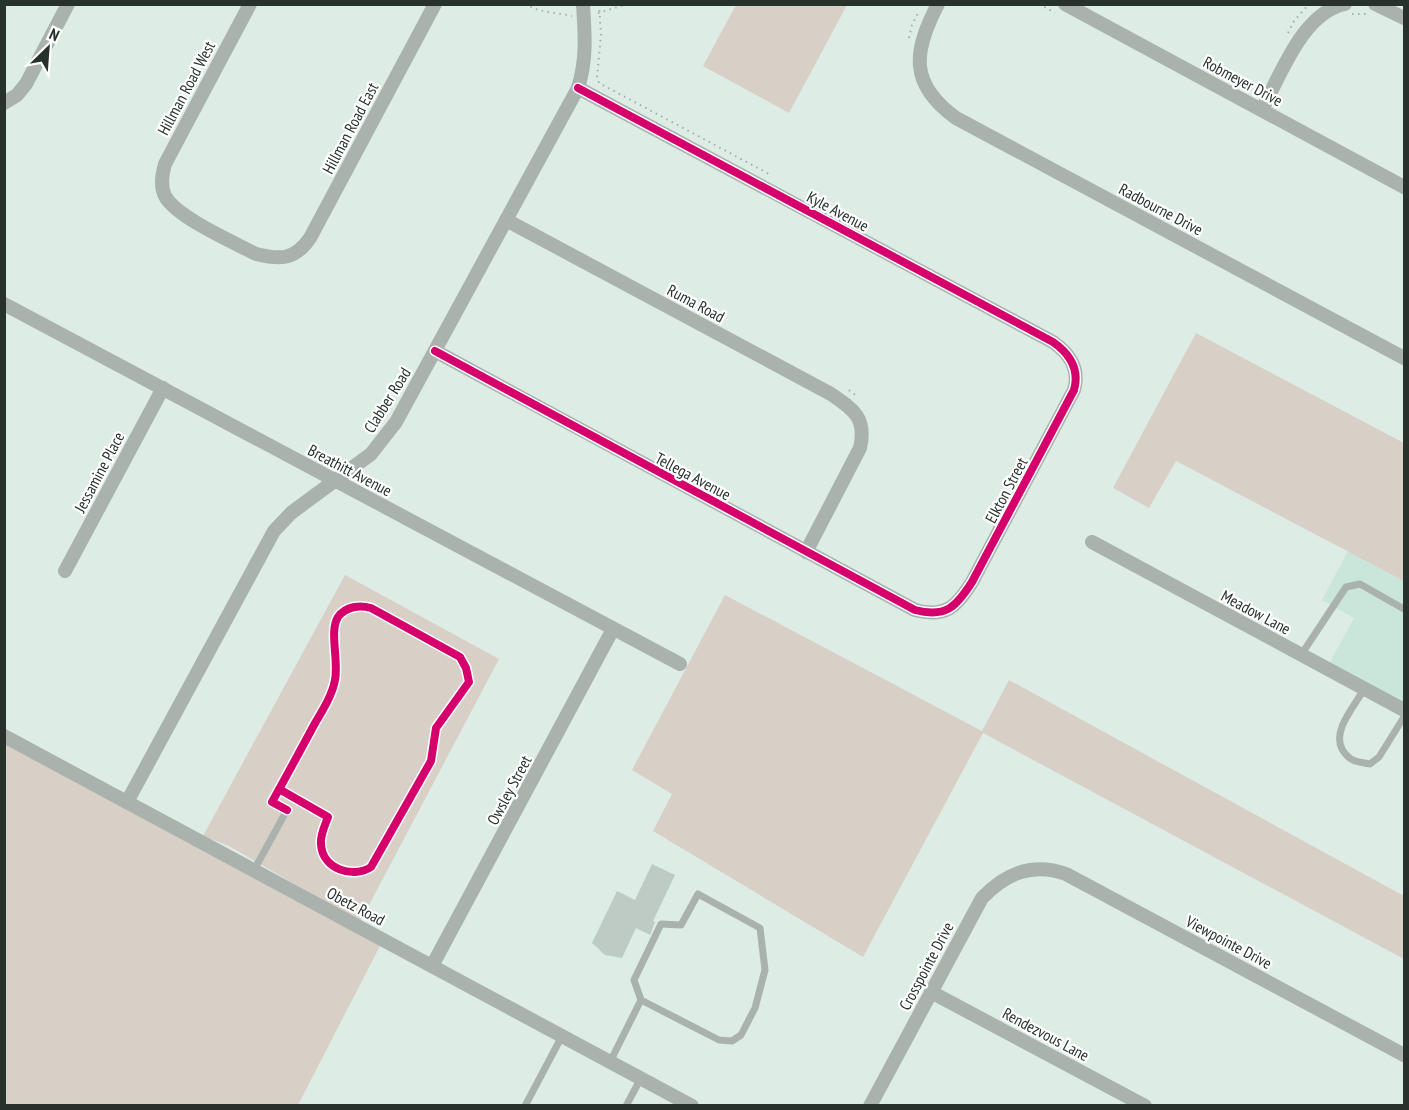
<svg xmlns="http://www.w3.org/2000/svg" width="1409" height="1110" font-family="'PT Sans Narrow',sans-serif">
<rect width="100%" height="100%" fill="#ddede5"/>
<polygon fill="#cae5d9" points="1348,551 1404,581 1404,704 1329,664 1354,618 1322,600"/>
<g fill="#d8cfc6">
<polygon points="736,5 847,5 789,113 703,66"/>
<polygon points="1196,333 1404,443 1404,581 1176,461 1149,508 1113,488"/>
<polygon points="345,575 499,659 360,922 229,846 203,836"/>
<polygon points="725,595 982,731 1009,680 1404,896 1404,959 983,733 863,957 653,831 672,794 632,770"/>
<polygon points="4,743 381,944 298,1105 5,1105"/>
</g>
<polygon fill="#becbc5" points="652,864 675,875 653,921 655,922 650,935 636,928 622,958 605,955 592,943 617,891 635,900"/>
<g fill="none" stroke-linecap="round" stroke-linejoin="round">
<g stroke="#a6adaa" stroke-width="2" stroke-dasharray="1.5 4.5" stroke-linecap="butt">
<polyline points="525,4 538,10 572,16"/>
<polyline points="599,4 601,34 597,78 599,83 771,175"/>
<polyline points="1039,4 1055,13"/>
<polyline points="598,13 628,4"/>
<polyline points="1352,14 1367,14"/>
<polyline points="1288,33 1294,21 1309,4"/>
<polyline points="909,38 912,25 918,13"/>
<polyline points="849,390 858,397"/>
</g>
<g stroke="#aab2ae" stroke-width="7">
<polyline points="1301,655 1346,587 1360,584 1404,609"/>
<path d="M1364 689C1355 706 1332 730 1342 749 1349 761 1356 762 1370 764L1379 757 1404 717"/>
<polyline points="254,870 287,810"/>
<polyline points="610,1062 641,1000 719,1040 732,1041 741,1035 755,1008 765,970 760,928 698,894 681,925 661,924 634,980 641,1000"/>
<polyline points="525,1106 562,1036"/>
<polyline points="626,1106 641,1078"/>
</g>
<g stroke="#aab2ae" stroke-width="14">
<path d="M250 4 165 164C162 175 160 186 165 196 176 217 233 242 256 254 280 260 295 260 310 238L435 4"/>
<path d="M938 4C913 52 909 84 956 118L1404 358"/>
<polyline points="1065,4 1404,187"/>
<polyline points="1375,4 1404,18"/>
<polyline points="4,103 17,95 26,84 68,4"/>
<path d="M1262 109C1281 75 1302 13 1345 4"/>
<path d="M506 220 831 394C853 409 867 418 860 448L806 552"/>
<polyline points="4,304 680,664"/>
<path d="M435 351 915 610C946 618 956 607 972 582L1074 390C1080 369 1070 354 1053 342L578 88"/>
<polyline points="1092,542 1404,710"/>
<polyline points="65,571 163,388"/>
<polyline points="4,736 692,1106"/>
<path d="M127 802 274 531 291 513 371 454 396 422 578 88C587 59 585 34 583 5"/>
<polyline points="432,966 613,629"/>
<polyline points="931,992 1145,1106"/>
<path d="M870 1106 982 898C1006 873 1033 862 1066 874L1404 1055"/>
</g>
<g stroke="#fff" stroke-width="11">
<g id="cycleway">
<path d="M435 351 915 610C946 618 956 607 972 582L1074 390C1080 369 1070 354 1053 342L578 88"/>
<path d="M279 789 328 817C325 825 320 835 321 844 322 869 353 879 371 867L431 761 436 728 469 682 466 668 460 657 371 608C360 605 346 606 338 617 329 631 339 661 335 680 332 696 322 711 314 725 300 751 286 777 272 802L287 810"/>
</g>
</g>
<use href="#cycleway" stroke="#d6006c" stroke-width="8"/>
</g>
<g text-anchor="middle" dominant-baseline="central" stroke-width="4.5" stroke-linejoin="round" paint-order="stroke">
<g font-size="16" fill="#27322d" stroke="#fff">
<text transform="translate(1243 81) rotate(28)">Robmeyer Drive</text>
<text transform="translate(186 88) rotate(-62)">Hillman Road West</text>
<text transform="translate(350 128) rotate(-62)">Hillman Road East</text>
<text transform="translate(1161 209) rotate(28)">Radbourne Drive</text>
<text transform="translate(838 211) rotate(28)">Kyle Avenue</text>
<text transform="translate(696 303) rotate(28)">Ruma Road</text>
<text transform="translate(387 400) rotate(-58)">Clabber Road</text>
<text transform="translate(350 470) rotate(28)">Breathitt Avenue</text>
<text transform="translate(99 472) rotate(-62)">Jessamine Place</text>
<text transform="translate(693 476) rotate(28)">Tellega Avenue</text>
<text transform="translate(1006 490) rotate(-62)">Elkton Street</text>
<text transform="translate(1256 612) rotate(28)">Meadow Lane</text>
<text transform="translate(509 790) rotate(-62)">Owsley Street</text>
<text transform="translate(356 906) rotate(28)">Obetz Road</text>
<text transform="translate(1229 942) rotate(28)">Viewpointe Drive</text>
<text transform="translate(926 966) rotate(-62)">Crosspointe Drive</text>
<text transform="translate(1046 1034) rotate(28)">Rendezvous Lane</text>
</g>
</g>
<rect width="1409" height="1110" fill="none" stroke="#27322d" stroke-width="12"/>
<g transform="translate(48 48) rotate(25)" stroke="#ffffff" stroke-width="4.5" paint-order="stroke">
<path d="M0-4.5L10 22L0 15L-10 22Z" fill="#27322d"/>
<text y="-9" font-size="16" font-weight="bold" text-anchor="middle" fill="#27322d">N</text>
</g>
</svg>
